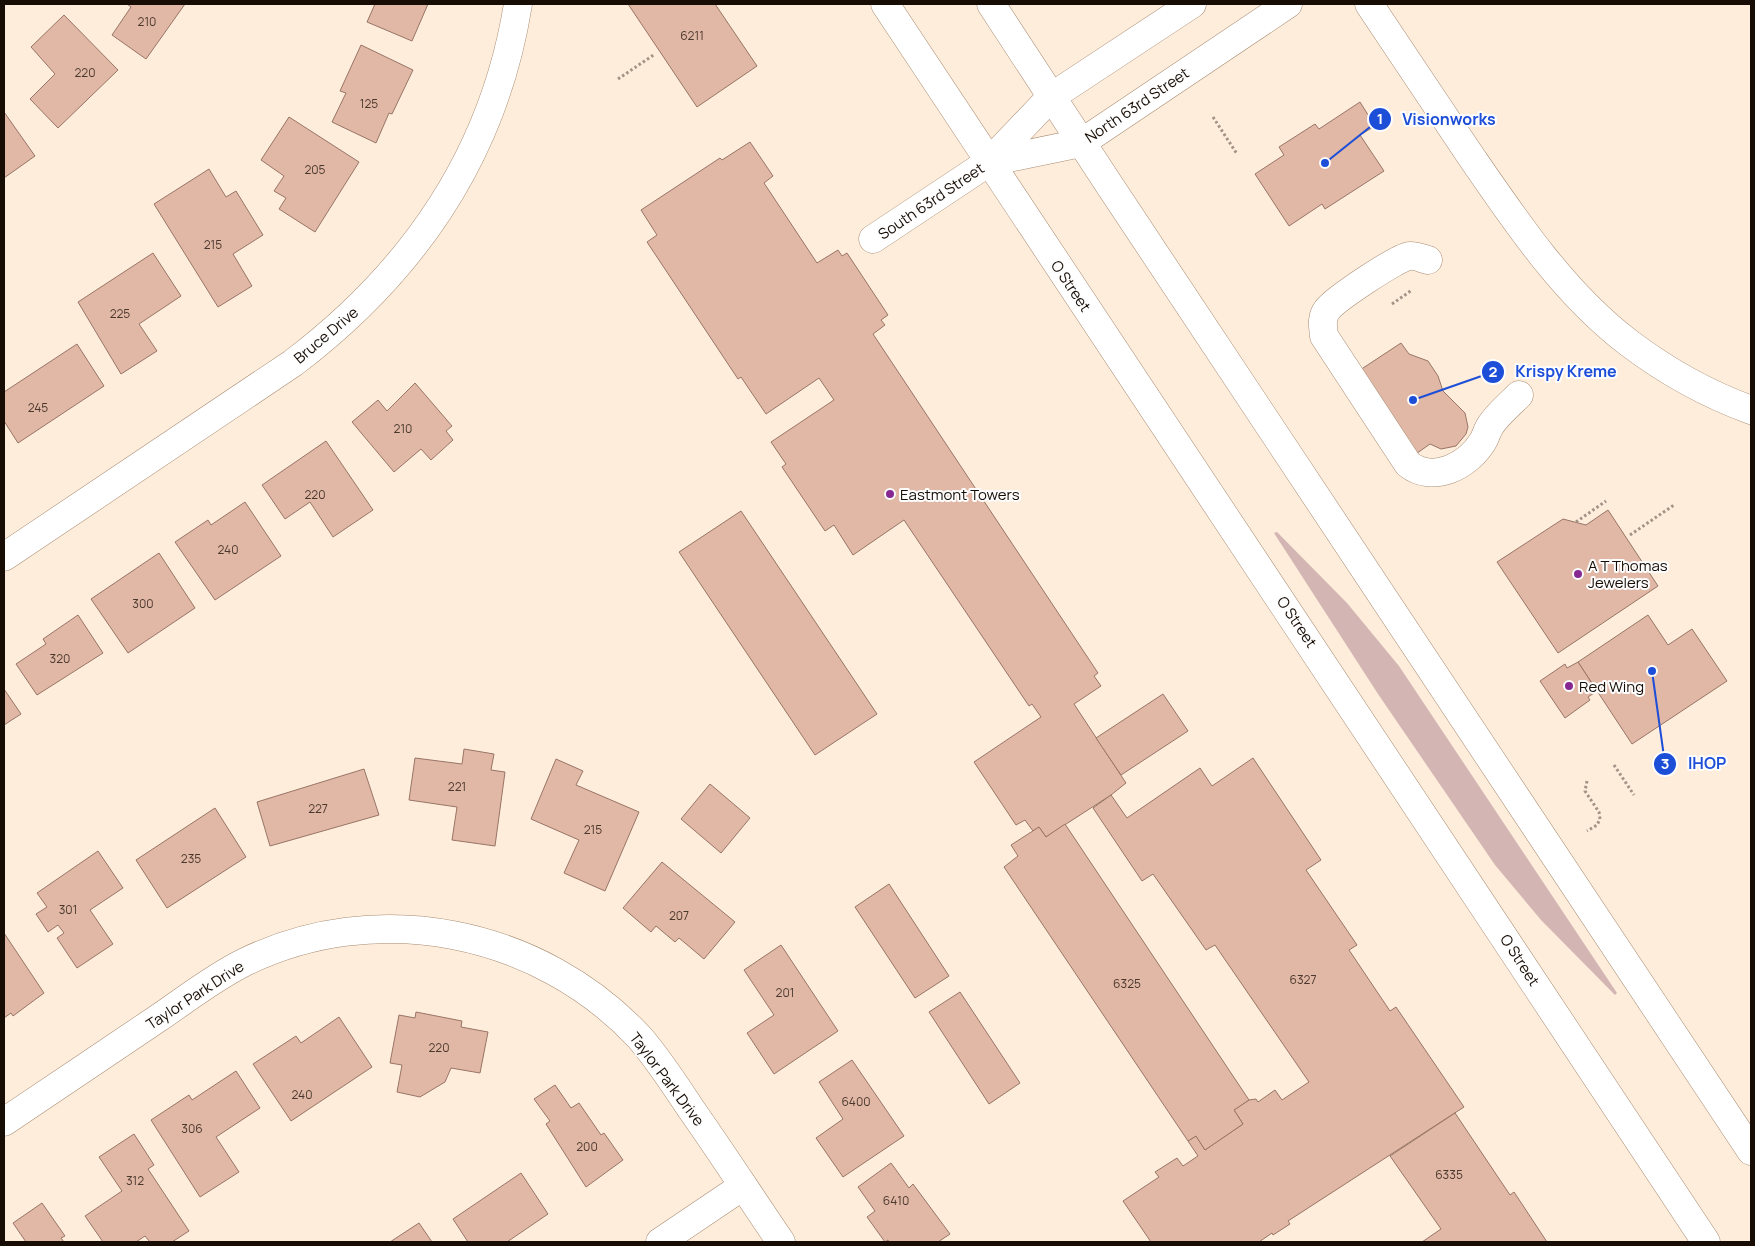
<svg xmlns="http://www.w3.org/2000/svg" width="1755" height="1246" font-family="Manrope,sans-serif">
<rect width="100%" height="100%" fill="#ffeddc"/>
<polygon fill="#d3b6b3" points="1277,532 1347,603 1399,666 1617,993 1615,995 1541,920 1495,865 1378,694 1274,533"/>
<g fill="#e1b7a5" stroke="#987566">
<polygon points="127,4 185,4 146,59 112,35 131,7"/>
<polygon points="375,4 428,4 412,41 367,22"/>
<polygon points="628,4 715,4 757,66 697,107"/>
<polygon points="64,15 118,70 58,128 30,99 55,74 31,47"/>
<polygon points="361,45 413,70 392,114 389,113 376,143 332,122 346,93 340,91"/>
<polygon points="1360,102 1375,126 1360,135 1384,171 1325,209 1322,204 1289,226 1255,174 1284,155 1279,147 1315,124 1319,129"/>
<polygon points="4,112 35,156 4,178"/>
<polygon points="289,117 359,162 315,232 279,209 286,198 274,191 284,176 261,160"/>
<polygon points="750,142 773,176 764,183 817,263 838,250 842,256 847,253 888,315 881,320 885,325 873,334 1098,673 1094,676 1101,686 1074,704 1126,783 1111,795 1046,837 1039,827 1033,831 1025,820 1016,825 974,762 1041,717 1032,704 1029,706 904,520 853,555 834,525 825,531 782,467 786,464 771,442 834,400 819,378 766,414 741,377 738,379 647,242 657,235 641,210 720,158 722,160"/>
<polygon points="209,169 226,197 236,191 263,235 233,254 252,286 218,307 154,204"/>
<polygon points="153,253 181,296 139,324 157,351 121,374 78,302"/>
<polygon points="1401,343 1409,354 1428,361 1438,376 1443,391 1465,413 1468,427 1466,434 1456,446 1441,449 1430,444 1413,456 1357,372"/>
<polygon points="77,344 104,386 18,443 4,421 4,392"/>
<polygon points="415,383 452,426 446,431 453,440 431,460 421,449 394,472 352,422 378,400 387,411"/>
<polygon points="326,441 373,510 333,537 310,502 285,519 262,485"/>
<polygon points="245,502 281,556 215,600 175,542 208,520 211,525"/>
<polygon points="1608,510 1658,586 1558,653 1497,562 1563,519 1586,525"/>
<polygon points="741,511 877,714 815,755 679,552"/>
<polygon points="159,553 195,608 128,653 91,599"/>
<polygon points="78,615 103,653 37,695 16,664 46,644 43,639"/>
<polygon points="1648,615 1668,645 1692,629 1727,681 1632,744 1578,662"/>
<polygon points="1578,662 1597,691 1588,697 1590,700 1565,718 1540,681 1565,664 1567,668"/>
<polygon points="4,689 21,714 4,725"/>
<polygon points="1163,694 1188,731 1121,775 1096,738"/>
<polygon points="464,749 494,754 491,770 505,772 495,846 452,840 457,807 409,800 415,758 462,764"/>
<polygon points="1253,758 1321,860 1306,870 1357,945 1349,950 1390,1011 1396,1007 1464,1107 1288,1221 1290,1224 1273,1235 1272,1233 1259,1242 1151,1242 1123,1201 1159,1177 1155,1172 1177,1158 1183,1166 1198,1156 1188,1141 1196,1136 1205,1150 1243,1124 1234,1110 1249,1100 1256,1099 1258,1102 1275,1090 1282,1100 1309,1082 1215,945 1206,950 1153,874 1142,881 1093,808 1111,795 1127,818 1200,768 1212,786"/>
<polygon points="556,759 583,771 576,785 639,812 605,891 564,873 579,840 531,819"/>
<polygon points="364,769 379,815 270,846 257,802"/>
<polygon points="710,784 750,818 721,853 681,819"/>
<polygon points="215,808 246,857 167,908 136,860"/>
<polygon points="1065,824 1249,1100 1234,1110 1243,1124 1205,1150 1196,1136 1188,1141 1004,867 1018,856 1011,845 1039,827 1046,837"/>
<polygon points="98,851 123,888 90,910 113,944 77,968 57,938 64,933 58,925 48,932 36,914 47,907 37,893"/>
<polygon points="662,862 735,922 704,959 679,938 675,942 656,926 651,932 623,908"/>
<polygon points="889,884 949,976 915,998 855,907"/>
<polygon points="4,933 44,993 13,1016 11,1013 4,1018"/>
<polygon points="781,945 838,1031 774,1074 747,1033 774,1015 744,970"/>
<polygon points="960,992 1020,1083 989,1104 929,1012"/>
<polygon points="416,1012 462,1021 461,1027 488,1032 480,1073 451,1068 445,1082 420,1097 397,1092 402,1065 390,1063 399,1015 415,1018"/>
<polygon points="339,1017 372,1067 291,1121 253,1064 296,1036 301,1043"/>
<polygon points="852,1060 904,1136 843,1177 816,1138 843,1119 819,1082"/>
<polygon points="236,1071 260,1108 216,1137 239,1172 200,1197 151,1120 189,1095 192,1100"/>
<polygon points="555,1085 571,1108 579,1103 601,1135 604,1133 623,1160 586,1187 546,1124 550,1121 534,1099"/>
<polygon points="1455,1113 1510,1195 1514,1192 1547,1242 1422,1242 1441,1229 1390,1156"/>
<polygon points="134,1134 154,1165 148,1169 189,1231 172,1242 150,1242 145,1236 136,1242 103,1242 85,1216 122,1191 99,1157"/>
<polygon points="891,1163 909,1188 913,1184 950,1234 938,1242 889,1242 888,1240 885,1242 867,1217 875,1211 858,1187"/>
<polygon points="521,1173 548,1214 507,1242 468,1242 453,1219"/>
<polygon points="42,1203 65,1236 61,1238 64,1242 26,1242 13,1223"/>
<polygon points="419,1223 432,1242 390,1242"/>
</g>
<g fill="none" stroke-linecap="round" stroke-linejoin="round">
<g stroke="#a78c72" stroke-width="29">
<g id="minor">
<path d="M1369 4C1402 53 1435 102 1468 152 1514 219 1563 293 1629 343 1666 371 1707 394 1751 410"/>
<polyline points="989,162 1081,143 1288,4"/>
<polyline points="873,239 989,162 1051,97 1192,4"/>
<path d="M1428 260C1423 259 1415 255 1409 256 1397 258 1335 299 1327 310 1321 318 1323 326 1324 336L1408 464C1433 484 1468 466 1483 441 1486 436 1487 431 1490 426 1497 415 1509 405 1519 395"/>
<path d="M4 557 293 363C413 272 494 154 518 4"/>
<path d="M4 1122C55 1088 106 1053 157 1019 185 1000 213 978 243 963 376 897 540 930 640 1038 659 1060 675 1085 691 1109 722 1153 751 1198 781 1242"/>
<polyline points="660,1242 743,1186"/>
</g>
</g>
<g stroke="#a78c72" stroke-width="29">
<g id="major">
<polyline points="885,4 1706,1242"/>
<polyline points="991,4 1110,186 1751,1151"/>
</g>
</g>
<g stroke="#a29386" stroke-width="3" stroke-dasharray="2.5 2.5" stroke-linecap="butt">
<polyline points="618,79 655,54"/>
<polyline points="1213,117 1237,154"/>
<polyline points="1392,304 1412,290"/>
<polyline points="1576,522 1606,501"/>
<polyline points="1630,535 1674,505"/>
<polyline points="1614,765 1634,795"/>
<polyline points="1587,781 1585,791 1599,812 1600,819 1597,825 1587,831"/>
</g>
<use href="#minor" stroke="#fff" stroke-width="28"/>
<use href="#major" stroke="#fff" stroke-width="28"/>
</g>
<g fill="#872791" stroke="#fdfdfd" stroke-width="2">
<circle cx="890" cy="494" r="5"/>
<circle cx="1578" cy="574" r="5"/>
<circle cx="1569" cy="686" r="5"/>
</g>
<g text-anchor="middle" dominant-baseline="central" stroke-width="4" stroke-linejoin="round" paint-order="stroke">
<g font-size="12" fill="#4a382d">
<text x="147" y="21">210</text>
<text x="692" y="35">6211</text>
<text x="85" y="72">220</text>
<text x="369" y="103">125</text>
<text x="315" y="169">205</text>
<text x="213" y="244">215</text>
<text x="120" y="313">225</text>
<text x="38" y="407">245</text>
<text x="403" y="428">210</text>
<text x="315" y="494">220</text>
<text x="228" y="549">240</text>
<text x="143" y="603">300</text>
<text x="60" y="658">320</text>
<text x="457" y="786">221</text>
<text x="318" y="808">227</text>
<text x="593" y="829">215</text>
<text x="191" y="858">235</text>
<text x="68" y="909">301</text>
<text x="679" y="915">207</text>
<text x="1303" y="979">6327</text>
<text x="1127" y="983">6325</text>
<text x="785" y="992">201</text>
<text x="439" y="1047">220</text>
<text x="302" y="1094">240</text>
<text x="856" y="1101">6400</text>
<text x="192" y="1128">306</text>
<text x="587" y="1146">200</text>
<text x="1449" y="1174">6335</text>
<text x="135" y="1180">312</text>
<text x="896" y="1200">6410</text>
</g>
<g font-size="15" fill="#170d05" stroke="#fdfdfd">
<text transform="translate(1137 105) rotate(-34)">North 63rd Street</text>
<text transform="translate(931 201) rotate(-34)">South 63rd Street</text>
<text transform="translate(1071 286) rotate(56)">O Street</text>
<text transform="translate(326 335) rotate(-40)">Bruce Drive</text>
<text transform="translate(1297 622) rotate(56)">O Street</text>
<text transform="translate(1520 960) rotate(57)">O Street</text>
<text transform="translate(195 995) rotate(-33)">Taylor Park Drive</text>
<text transform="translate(667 1079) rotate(53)">Taylor Park Drive</text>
</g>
<g font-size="15" fill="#170d05" stroke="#fdfdfd" text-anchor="start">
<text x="900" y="494">Eastmont Towers</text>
<text x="1588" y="565">A T Thomas<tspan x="1588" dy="17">Jewelers</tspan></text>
<text x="1579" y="686">Red Wing</text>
</g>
</g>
<path fill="none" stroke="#1d4ed8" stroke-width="2" d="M1325 163L1380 119M1413 400L1493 372M1652 671L1665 764"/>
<g fill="#1d4ed8" stroke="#fdfdfd" stroke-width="2">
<circle cx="1325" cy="163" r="5"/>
<circle cx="1413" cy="400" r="5"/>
<circle cx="1652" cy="671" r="5"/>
<circle cx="1380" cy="119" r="12"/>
<circle cx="1493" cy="372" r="12"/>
<circle cx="1665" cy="764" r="12"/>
</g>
<g font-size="15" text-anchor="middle" font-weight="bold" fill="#fff">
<text x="1380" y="124">1</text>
<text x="1493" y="377">2</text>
<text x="1665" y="769">3</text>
</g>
<g font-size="16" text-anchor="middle" font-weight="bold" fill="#1d4ed8" stroke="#fdfdfd" stroke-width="4" stroke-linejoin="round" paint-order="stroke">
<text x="1449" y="125">Visionworks</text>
<text x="1566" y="377">Krispy Kreme</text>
<text x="1707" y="769">IHOP</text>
</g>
<rect width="1755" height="1246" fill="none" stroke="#170d05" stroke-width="10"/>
</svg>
